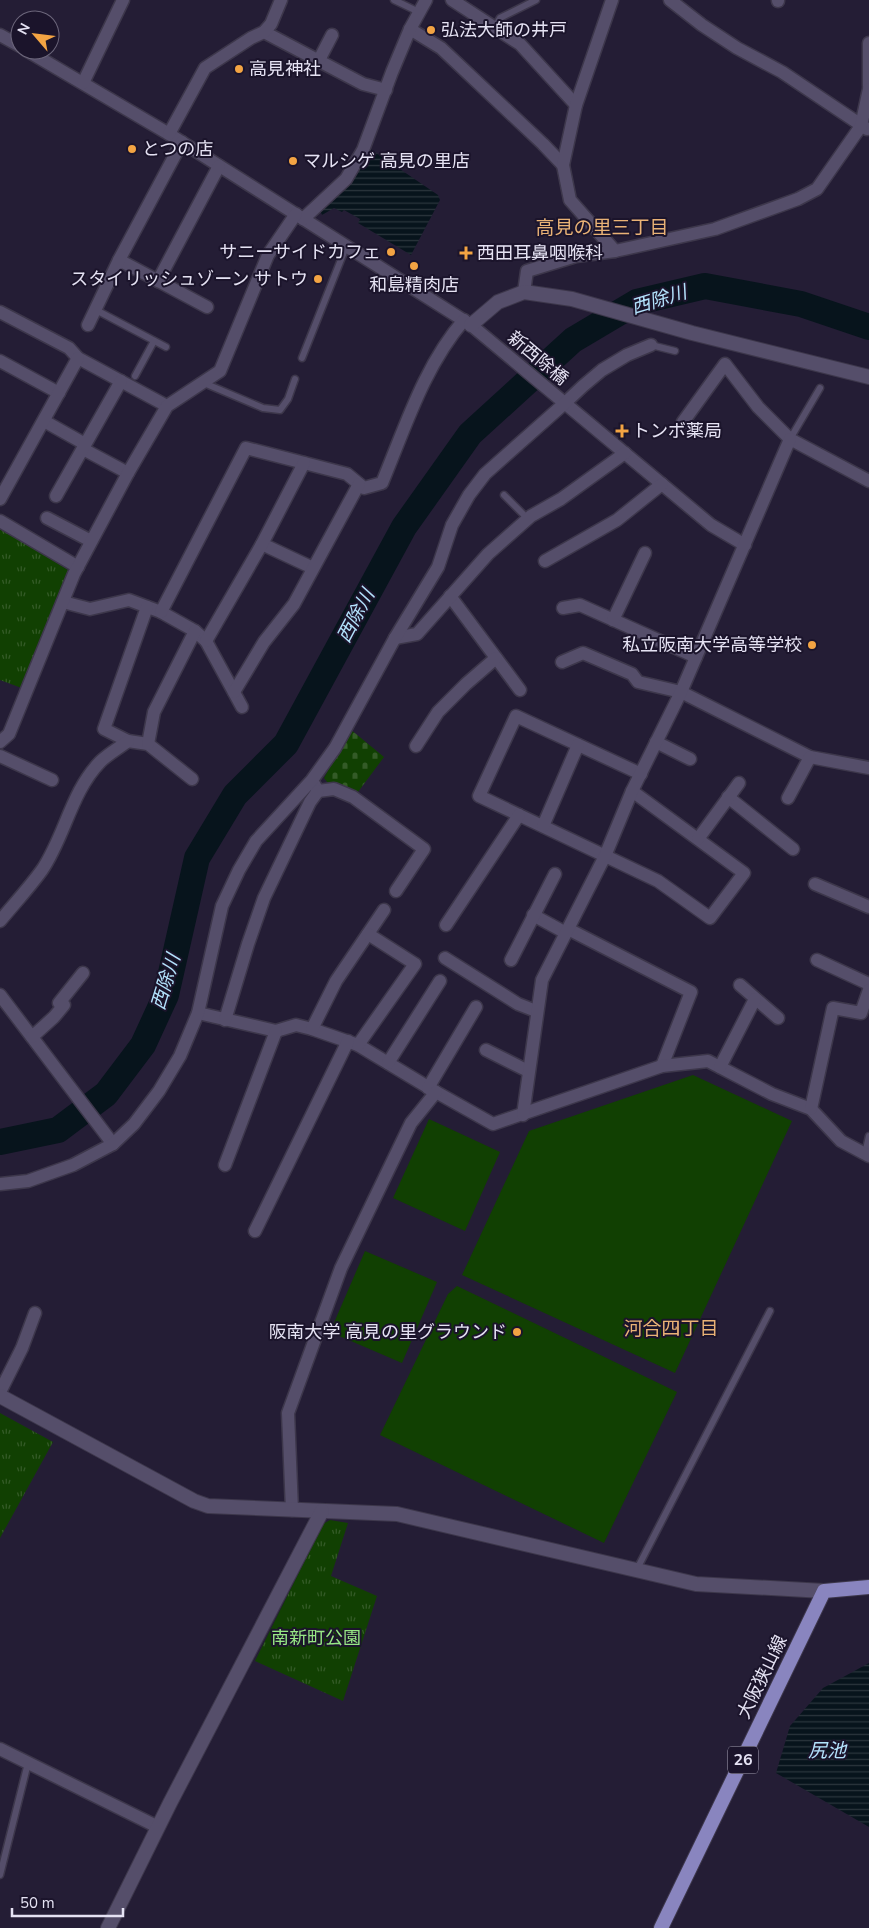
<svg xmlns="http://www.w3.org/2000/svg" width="869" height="1928" font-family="'Nunito Sans','Noto Sans JP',sans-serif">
<defs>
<pattern id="grass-tufts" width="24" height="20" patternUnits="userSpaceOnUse" patternTransform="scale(1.25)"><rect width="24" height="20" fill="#114002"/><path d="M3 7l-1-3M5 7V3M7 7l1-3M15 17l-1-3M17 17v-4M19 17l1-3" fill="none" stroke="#345b27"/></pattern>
<pattern id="cemetery-stones" width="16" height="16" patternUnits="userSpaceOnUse" patternTransform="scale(1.25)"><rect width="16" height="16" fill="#114002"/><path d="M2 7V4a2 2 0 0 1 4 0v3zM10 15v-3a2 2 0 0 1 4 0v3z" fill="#345b27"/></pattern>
<pattern id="water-rules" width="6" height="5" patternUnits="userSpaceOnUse" patternTransform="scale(1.25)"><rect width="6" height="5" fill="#07141c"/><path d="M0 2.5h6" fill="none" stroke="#2b363d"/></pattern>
</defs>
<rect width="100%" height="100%" fill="#241d35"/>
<g fill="url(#grass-tufts)">
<polygon points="0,526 74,574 27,690 0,680"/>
<polygon points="0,1413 53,1442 0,1538"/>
<polygon points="330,1520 348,1523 331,1576 377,1596 343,1701 255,1661 323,1524"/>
</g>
<polygon fill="url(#cemetery-stones)" points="350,729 384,757 358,792 340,784 328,783 324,778"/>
<g fill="#114002">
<polygon points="693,1075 792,1121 675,1373 462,1275 529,1131"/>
<polygon points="429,1119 500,1152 465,1231 393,1198"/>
<polygon points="365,1251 437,1282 402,1363 330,1332"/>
<polygon points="457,1286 677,1392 604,1543 380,1435 448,1294"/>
</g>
<g fill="url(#water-rules)">
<polygon points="369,148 438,195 440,200 411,255 358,223 360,219 344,210 342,212 334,208 322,215 320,210"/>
<polygon points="869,1663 869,1827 776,1773 790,1726 823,1688"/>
</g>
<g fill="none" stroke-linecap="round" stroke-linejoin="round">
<polyline stroke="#07141c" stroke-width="26" points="0,1142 58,1130 106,1094 143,1045 166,995 197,858 235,795 286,744 404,527 470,434 573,340 637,302 705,286 801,304 869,327"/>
<g stroke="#3d374b" stroke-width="9">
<g id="service">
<polyline points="394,0 419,12"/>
<polyline points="495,27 500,18 536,0"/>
<polyline points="96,310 166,347"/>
<polyline points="651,345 675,351"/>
<polyline points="302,358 346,247"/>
<polyline points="135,376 154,341"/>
<polyline points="204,383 263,408 280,410 288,399 295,379"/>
<polyline points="790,439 820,388"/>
<polyline points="504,495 528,519"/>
<polyline points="865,1154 869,1136"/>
<polyline points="637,1569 770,1311"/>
<polyline points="0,1875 28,1763"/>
</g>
</g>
<g stroke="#3d374b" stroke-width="15">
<g id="minor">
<polyline points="452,0 520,44 576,105"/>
<polyline points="670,0 702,25 737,48 782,72 867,129"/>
<polyline points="778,0 778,1"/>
<polyline points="410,29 441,48 543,144 563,165"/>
<polyline points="264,32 363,84 386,90"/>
<polyline points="0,35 20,46"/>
<polyline points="869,43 869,86"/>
<polyline points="26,50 169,134 471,325 711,525 745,545"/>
<polyline points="319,60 332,35"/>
<polyline points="83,83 123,0"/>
<polyline points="169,134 205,68 251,38 264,32 271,24 281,0"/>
<polyline points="303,219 346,179 363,150 392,72 410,29 426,0"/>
<polyline points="615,251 715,229 798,199 817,189 861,126 869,89"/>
<polyline points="119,260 207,307"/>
<polyline points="158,281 219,166"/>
<polyline points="524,292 527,271 576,256 615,251 570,200 563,165 576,105 612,0"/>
<polyline points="0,312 69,348 78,358 167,406"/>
<polyline points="88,325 119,260 182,142"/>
<polyline points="0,361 59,393"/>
<polyline points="44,421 85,444"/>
<polyline points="683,422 725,364 758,407 790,439 869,481"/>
<polyline points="83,449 128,473"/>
<polyline points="56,496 121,381"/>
<polyline points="0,499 78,358"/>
<polyline points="47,518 91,541"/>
<polyline points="0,521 78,567"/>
<polyline points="262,544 313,568"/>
<polyline points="545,561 617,520 662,484"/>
<polyline points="450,596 520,690"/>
<polyline points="63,602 90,609 129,600 161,612 195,631 206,641 242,707"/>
<polyline points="147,607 104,729 128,741 148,744 192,779"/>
<polyline points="563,608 580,605 696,657"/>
<path d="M161 612 246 448 347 474 364 488 382 483C405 428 424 366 464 320"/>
<polyline points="613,620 645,553"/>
<polyline points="395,638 417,634 488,554 531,516 561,499 625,453"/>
<polyline points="206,641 262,544 304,463"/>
<polyline points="562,662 583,653 632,674 638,682 681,692 810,757 869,768"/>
<polyline points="234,692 264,642 294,604 359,484"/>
<polyline points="0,742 9,734 74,574 128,473 167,406 220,371 268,255 296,214"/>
<polyline points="656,742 690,759"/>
<polyline points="148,744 154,712 195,631"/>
<polyline points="416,746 438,712 466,684 496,658"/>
<polyline points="0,756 52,780"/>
<polyline points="314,784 318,791 334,789 353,797 424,849 396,891"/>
<polyline points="632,791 744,873 710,918 658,881 479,796 516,716 641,774"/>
<polyline points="728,797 793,849"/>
<polyline points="788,798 810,757"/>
<polyline points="543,826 578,745"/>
<polyline points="698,839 739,783"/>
<polyline points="815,884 869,907"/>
<polyline points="533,915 566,933"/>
<path d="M0 921C14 904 29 888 42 870 65 836 71 792 100 762 108 754 119 748 128 741"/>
<polyline points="446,925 519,815"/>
<polyline points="568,929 691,992 662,1066"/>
<polyline points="445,958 518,1004 536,1011"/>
<polyline points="511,960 555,874"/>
<polyline points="817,960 869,984"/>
<polyline points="740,985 778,1018"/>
<polyline points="0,995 113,1144"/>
<polyline points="198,1013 276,1031 296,1025 312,1029 358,1045 436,1092 493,1124 662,1066 708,1061 772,1094 811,1109 841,1141 869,1156"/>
<polyline points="225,1020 248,944 264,898 310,802 318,791"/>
<polyline points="312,1029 336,981 384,910"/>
<polyline points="32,1037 54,1017 64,1005 59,1003 83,973"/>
<polyline points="358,1045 415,964 368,934"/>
<polyline points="486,1050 528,1071"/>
<polyline points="388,1063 440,981"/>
<polyline points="720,1067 755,999"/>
<polyline points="428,1088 476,1007"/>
<polyline points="811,1109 833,1008 861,1013 869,990"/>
<polyline points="523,1115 542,980 605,856 632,791 681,692 790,439"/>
<polyline points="225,1165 276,1031"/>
<polyline points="0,1184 28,1181 73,1165 113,1144 134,1124 159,1091 180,1056 198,1013 222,906 239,870 256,841 312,780 335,748 395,638 438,567 452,525 469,495 485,474 565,403 583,386 602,370 627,355 651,345"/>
<polyline points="255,1231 348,1041"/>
<polyline points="0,1392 22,1348 35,1313"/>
<polyline points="292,1510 288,1413 341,1268 411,1123 436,1092"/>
<polyline points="0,1749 158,1827"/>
</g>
</g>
<g stroke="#3d374b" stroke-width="16">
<g id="tertiary">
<polyline points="471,325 498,302 524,292 572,299 692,333 869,377"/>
<polyline points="0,1396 194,1501 208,1506 397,1514 696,1584 824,1591"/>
<polyline points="108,1928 170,1803 322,1511"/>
</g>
</g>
<g stroke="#3d374b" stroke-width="16">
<polyline id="primary" points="661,1928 824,1591 869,1587"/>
</g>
<use href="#service" stroke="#554e6a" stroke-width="6"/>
<use href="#minor" stroke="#554e6a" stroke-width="12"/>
<use href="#tertiary" stroke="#554e6a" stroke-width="14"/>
<use href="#primary" stroke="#8985bf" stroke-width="14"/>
</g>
<g fill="#f3a443" stroke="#1b142b" stroke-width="2">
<circle cx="431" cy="30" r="5"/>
<circle cx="239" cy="69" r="5"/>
<circle cx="132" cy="149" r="5"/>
<circle cx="293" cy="161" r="5"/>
<circle cx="391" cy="252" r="5"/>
<path d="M463.5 245.5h5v5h5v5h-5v5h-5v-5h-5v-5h5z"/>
<circle cx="414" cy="266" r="5"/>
<circle cx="318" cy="279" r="5"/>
<path d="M619.5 423.5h5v5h5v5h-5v5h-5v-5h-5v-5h5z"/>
<circle cx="812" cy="645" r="5"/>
<circle cx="517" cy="1332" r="5"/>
</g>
<g text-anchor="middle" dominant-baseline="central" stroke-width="4" stroke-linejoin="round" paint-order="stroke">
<rect fill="#1b142b" stroke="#a8a4b7" stroke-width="1" x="728" y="1746.5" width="30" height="27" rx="4"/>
<g font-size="16" font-weight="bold" fill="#e5e2f3">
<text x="743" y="1760">26</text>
</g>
<g font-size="18" fill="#e5e2f3" stroke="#1b142b" text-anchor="start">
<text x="441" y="30">弘法大師の井戸</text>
<text x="249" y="69">高見神社</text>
<text x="142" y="149">とつの店</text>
<text x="303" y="161">マルシゲ 高見の里店</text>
<text x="381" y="252" text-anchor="end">サニーサイドカフェ</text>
<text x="477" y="253">西田耳鼻咽喉科</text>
<text x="308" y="279" text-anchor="end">スタイリッシュゾーン サトウ</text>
<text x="414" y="285" text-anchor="middle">和島精肉店</text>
<text x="632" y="431">トンボ薬局</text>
<text x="802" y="645" text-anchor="end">私立阪南大学高等学校</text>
<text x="507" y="1332" text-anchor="end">阪南大学 高見の里グラウンド</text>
</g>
<g font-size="18" fill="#e5e2f3" stroke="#1b142b">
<text transform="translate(538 358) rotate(40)">新西除橋</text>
<text transform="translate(762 1677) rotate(-64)">大阪狭山線</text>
</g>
<g font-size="18" fill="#97e785" stroke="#1b142b">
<text x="316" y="1638">南新町公園</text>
</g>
<g font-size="19" fill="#e9b276" stroke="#1b142b">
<text x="602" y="228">高見の里三丁目</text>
<text x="671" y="1329">河合四丁目</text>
</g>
<g font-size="19" font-style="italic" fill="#b3e2fc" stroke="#1b142b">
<text transform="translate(659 300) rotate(-17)">西除川</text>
<text transform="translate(356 616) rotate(-62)">西除川</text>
<text transform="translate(166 982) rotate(-73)">西除川</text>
<text x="827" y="1751">尻池</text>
</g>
</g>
<g transform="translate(35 35) rotate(298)"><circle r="24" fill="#1b142b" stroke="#6c667b"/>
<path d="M0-4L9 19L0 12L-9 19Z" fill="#f3a443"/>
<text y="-8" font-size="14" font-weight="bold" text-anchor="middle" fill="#e5e2f3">N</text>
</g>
<path d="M12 1908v8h111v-8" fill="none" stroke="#e5e2f3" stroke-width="2.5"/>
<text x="20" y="1908" font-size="15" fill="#e5e2f3" stroke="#1b142b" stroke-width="4" paint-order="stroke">50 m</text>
</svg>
